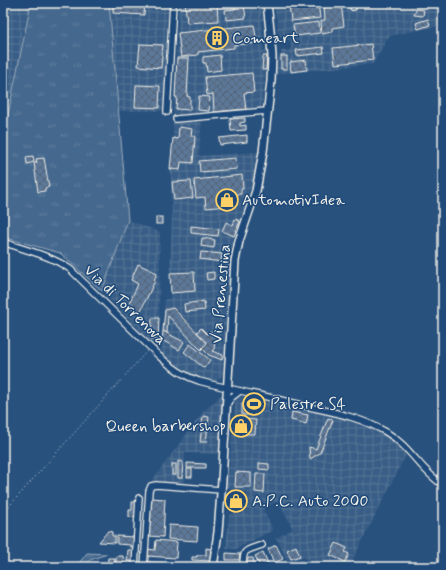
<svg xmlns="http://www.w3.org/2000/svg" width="446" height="570" font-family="Mynerve,sans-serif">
<defs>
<pattern id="industrial-grid" width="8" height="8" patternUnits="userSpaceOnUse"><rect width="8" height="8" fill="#375d86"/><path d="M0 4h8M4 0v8" fill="none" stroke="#557597"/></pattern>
<pattern id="grass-tufts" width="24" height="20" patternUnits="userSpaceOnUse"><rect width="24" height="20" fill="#45688e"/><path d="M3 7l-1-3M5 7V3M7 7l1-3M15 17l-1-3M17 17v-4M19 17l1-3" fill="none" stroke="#607e9e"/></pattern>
<pattern id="building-cross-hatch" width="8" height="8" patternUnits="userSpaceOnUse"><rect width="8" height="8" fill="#5b7899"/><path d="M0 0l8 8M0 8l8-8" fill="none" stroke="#536274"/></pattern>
</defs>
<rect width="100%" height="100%" fill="#28517e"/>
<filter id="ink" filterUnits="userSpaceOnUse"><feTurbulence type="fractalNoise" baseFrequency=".025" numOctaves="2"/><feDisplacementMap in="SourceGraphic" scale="8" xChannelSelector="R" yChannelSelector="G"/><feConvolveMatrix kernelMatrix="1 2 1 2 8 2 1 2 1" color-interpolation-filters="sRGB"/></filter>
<g filter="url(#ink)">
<g fill="url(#industrial-grid)">
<polygon points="3,3 31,3 3,139"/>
<polygon points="109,3 170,3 164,111 119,111"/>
<polygon points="179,3 261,3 263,20 262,21 264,51 266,51 267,56 262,108 175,116 173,113"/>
<polygon points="274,3 443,3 443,22 435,27 389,36 373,64 276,74 277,57 281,56 281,51 291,50 291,41 278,37 277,29 278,26"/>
<polygon points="202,118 199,156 258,152 255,177 233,241 228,287 223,376 215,381 199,378 184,370 169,360 161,353 163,331 165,299 170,299 171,293 170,273 172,218 171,178 170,169 173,139 173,122"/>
<polygon points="128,220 160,232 159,318 157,349 102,291"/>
<polygon points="222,394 222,402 219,454 185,453 184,484 151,482 202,413"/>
<polygon points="236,396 345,418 388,435 407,453 349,567 309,567 304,557 289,564 276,538 293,529 278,501 263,509 273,530 236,549 226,548 229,516 242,504 247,495 247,492 230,491 230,488 227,487"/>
</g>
<g fill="url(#grass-tufts)" stroke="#9cacbb">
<polygon points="31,3 109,3 128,220 102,291 60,253 3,237 3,139"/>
<polygon points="87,553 107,554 90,560 84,567 76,567"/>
</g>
<g fill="url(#building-cross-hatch)" stroke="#f4f1e8">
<polygon points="113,3 145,3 144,15 113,13"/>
<polygon points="185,3 217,3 218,21 187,23"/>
<polygon points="298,3 318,3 320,18 291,21 289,4"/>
<polygon points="324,3 341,3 344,26 332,28 332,32 322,34 321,21 325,20"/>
<polygon points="244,5 246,18 226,20 225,10 235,9 235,6"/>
<polygon points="416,9 424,10 423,16 414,15"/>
<polygon points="428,19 430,25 418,29 416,23"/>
<polygon points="319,22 320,33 295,36 293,25"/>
<polygon points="254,25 257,43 234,45 234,48 198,52 198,55 181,57 178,33"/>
<polygon points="140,44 163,45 161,68 138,66"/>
<polygon points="371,44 373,60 335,64 333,48"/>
<polygon points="323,47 324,53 297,56 296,50"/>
<polygon points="220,55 221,70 207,72 206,63 203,63 203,57"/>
<polygon points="263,56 267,56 266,70 262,70"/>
<rect x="281" y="56" width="6" height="13"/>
<polygon points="177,58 189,58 187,96 190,97 190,110 176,109 177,97 175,97"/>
<polygon points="306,60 307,70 291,72 290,62"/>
<polygon points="252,73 254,92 244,93 246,109 214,112 213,94 207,95 205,77"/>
<polygon points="136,85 160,86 159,108 135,107"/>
<polygon points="199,96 210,97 209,111 198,110"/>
<polygon points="245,118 245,122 240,123 240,126 246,125 246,130 231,131 230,119"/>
<polygon points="179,127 192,129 191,136 195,136 193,163 181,162 180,170 170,169 173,138 178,139"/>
<polygon points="247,135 247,142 220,145 219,138"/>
<polygon points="33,156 34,162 27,164 26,157"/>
<polygon points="44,158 49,187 45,188 45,191 38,192 34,163 37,163 36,159"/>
<polygon points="236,158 237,169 200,172 199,161"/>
<polygon points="242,175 243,189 241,189 241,194 227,195 228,206 206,208 205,197 196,198 194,180"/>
<polygon points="191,181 193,198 174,200 172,182"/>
<rect x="156" y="217" width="6" height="7"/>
<polygon points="235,219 240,221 234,236 222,231 226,222 233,225"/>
<polygon points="191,226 219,229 218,236 191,233"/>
<polygon points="202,238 215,240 214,248 201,246"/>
<polygon points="201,252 222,254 221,262 200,259"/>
<polygon points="138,264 157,273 154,280 155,281 140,312 128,306 138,284 131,280"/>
<polygon points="194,272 195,291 171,293 170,273"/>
<polygon points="214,272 214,279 207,280 206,273"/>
<polygon points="204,301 205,310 185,312 184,304"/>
<polygon points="173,308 207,343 201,350 168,316 167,333 163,331 165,310"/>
<polygon points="152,318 159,318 158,340 151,339"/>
<polygon points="201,328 207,334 211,331 218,338 215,341 214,349 212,351 223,355 222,360 209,355 202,348 207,343 197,332"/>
<polygon points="163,331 184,342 179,350 162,340"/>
<polygon points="190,344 210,360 204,368 184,352"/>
<polygon points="242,404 258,404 257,415 242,415"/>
<polygon points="292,412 308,415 306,424 291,420"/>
<polygon points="203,416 209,417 206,442 200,442"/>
<polygon points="328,418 333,420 320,453 310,459 309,447 316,449"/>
<polygon points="241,419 256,420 255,434 240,434"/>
<polygon points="178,461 183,462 182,478 178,478"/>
<polygon points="187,463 206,464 206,468 187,468"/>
<polygon points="259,463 269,464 269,470 259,469"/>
<rect x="172" y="464" width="4" height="11"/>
<rect x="187" y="469" width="5" height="8"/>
<polygon points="236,472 251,473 251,487 235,487"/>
<polygon points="256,474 265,474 264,493 255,492"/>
<polygon points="151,498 165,499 163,537 149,536"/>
<polygon points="132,502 137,502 137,518 129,517 129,510 132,510"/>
<polygon points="169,525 198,527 197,541 168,539"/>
<polygon points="108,531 112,532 112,536 115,536 115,543 99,542"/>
<polygon points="117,536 135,537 135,547 130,547 130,545 117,544"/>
<polygon points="156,540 177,542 176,558 147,556 147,549 155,550"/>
<polygon points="336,543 347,548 345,552 349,554 345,562 330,555"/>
<polygon points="276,545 283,559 274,563 268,549"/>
<polygon points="296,546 300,556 291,559 287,550"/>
<polygon points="206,548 211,549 210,561 192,560 192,557 197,557 197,555 206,555"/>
<polygon points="128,550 135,550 135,561 127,561"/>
<polygon points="263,552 268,563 260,566 255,556"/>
<polygon points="226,553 240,554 239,560 226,560"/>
<polygon points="116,556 123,556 124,563 125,563 126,564 126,567 116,567"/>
<polygon points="108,558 115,558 114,567 107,567"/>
<polygon points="248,558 253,558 255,567 247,567"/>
<polygon points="149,562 163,563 163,567 149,567"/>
<polygon points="169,563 183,564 183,567 168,567"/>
</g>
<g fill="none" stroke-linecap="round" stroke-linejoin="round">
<g stroke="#f4f1e8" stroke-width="8">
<g id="minor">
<polyline points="352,3 353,7"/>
<polyline points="167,112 173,3"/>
<polyline points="176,119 267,111"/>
<path d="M3 242C25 250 50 255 70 269L159 356C171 367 183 376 199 381 237 391 276 398 314 408 338 413 364 419 386 432 410 446 420 470 443 485"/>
<polyline points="226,405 232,397 240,391"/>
<polyline points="135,567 139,498"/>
<polyline points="144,567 149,491 151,486 156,485 221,490"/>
<path d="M243 567C243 548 245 551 262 545"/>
<polyline points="297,567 301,565 304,567"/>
</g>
</g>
<g stroke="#f4f1e8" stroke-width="10">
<polyline id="major" points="213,567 218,532 222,480 235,261 239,241 256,191 263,152 271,81 272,56 270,30 267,3"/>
</g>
<polyline stroke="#f4f1e8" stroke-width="1" stroke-dasharray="1 3" stroke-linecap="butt" points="3,513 147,351"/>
<use href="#minor" stroke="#1f4a7a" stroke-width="5.5"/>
<use href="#major" stroke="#1f4a7a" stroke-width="7"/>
</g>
</g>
<defs>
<g id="building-ring" transform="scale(1.15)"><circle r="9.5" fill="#1f4a7a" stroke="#ffd166" stroke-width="1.5"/><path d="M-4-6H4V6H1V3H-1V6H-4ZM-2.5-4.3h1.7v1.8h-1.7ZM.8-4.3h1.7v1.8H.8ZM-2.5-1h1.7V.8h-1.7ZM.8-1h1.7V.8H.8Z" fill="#ffd166"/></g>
<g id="shop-ring" transform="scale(1.15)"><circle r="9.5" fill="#1f4a7a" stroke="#ffd166" stroke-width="1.5"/><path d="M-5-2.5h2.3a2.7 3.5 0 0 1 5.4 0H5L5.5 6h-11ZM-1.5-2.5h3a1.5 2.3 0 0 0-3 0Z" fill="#ffd166"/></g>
<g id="stadium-ring" transform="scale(1.15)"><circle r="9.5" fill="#1f4a7a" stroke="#ffd166" stroke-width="1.5"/><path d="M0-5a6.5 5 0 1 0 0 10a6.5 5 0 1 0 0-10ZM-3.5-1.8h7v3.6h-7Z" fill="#ffd166"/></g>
</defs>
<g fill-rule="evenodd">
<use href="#building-ring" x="217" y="38"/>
<use href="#shop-ring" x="227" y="200"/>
<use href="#stadium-ring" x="254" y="404"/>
<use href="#shop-ring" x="241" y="426"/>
<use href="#shop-ring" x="236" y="501"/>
</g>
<g text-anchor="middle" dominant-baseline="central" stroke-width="3" stroke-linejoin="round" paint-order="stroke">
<g font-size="16" fill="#f4f1e8" stroke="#1f4a7a" text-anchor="start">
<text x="232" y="38">Comeart</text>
<text x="242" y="200">AutomotivIdea</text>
<text x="270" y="404">Palestre S4</text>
<text x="226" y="426" text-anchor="end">Queen barbershop</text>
<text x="252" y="501">A.P.C. Auto 2000</text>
</g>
<g font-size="16" fill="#f4f1e8" stroke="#1f4a7a">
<text transform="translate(221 294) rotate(-85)">Via Prenestina</text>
<text transform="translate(125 305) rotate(44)">Via di Torrenova</text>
</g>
</g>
<rect width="446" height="570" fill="none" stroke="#1f4a7a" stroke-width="16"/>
<rect x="8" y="8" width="430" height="554" fill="none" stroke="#f4f1e8" stroke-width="1.5" filter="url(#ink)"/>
</svg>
